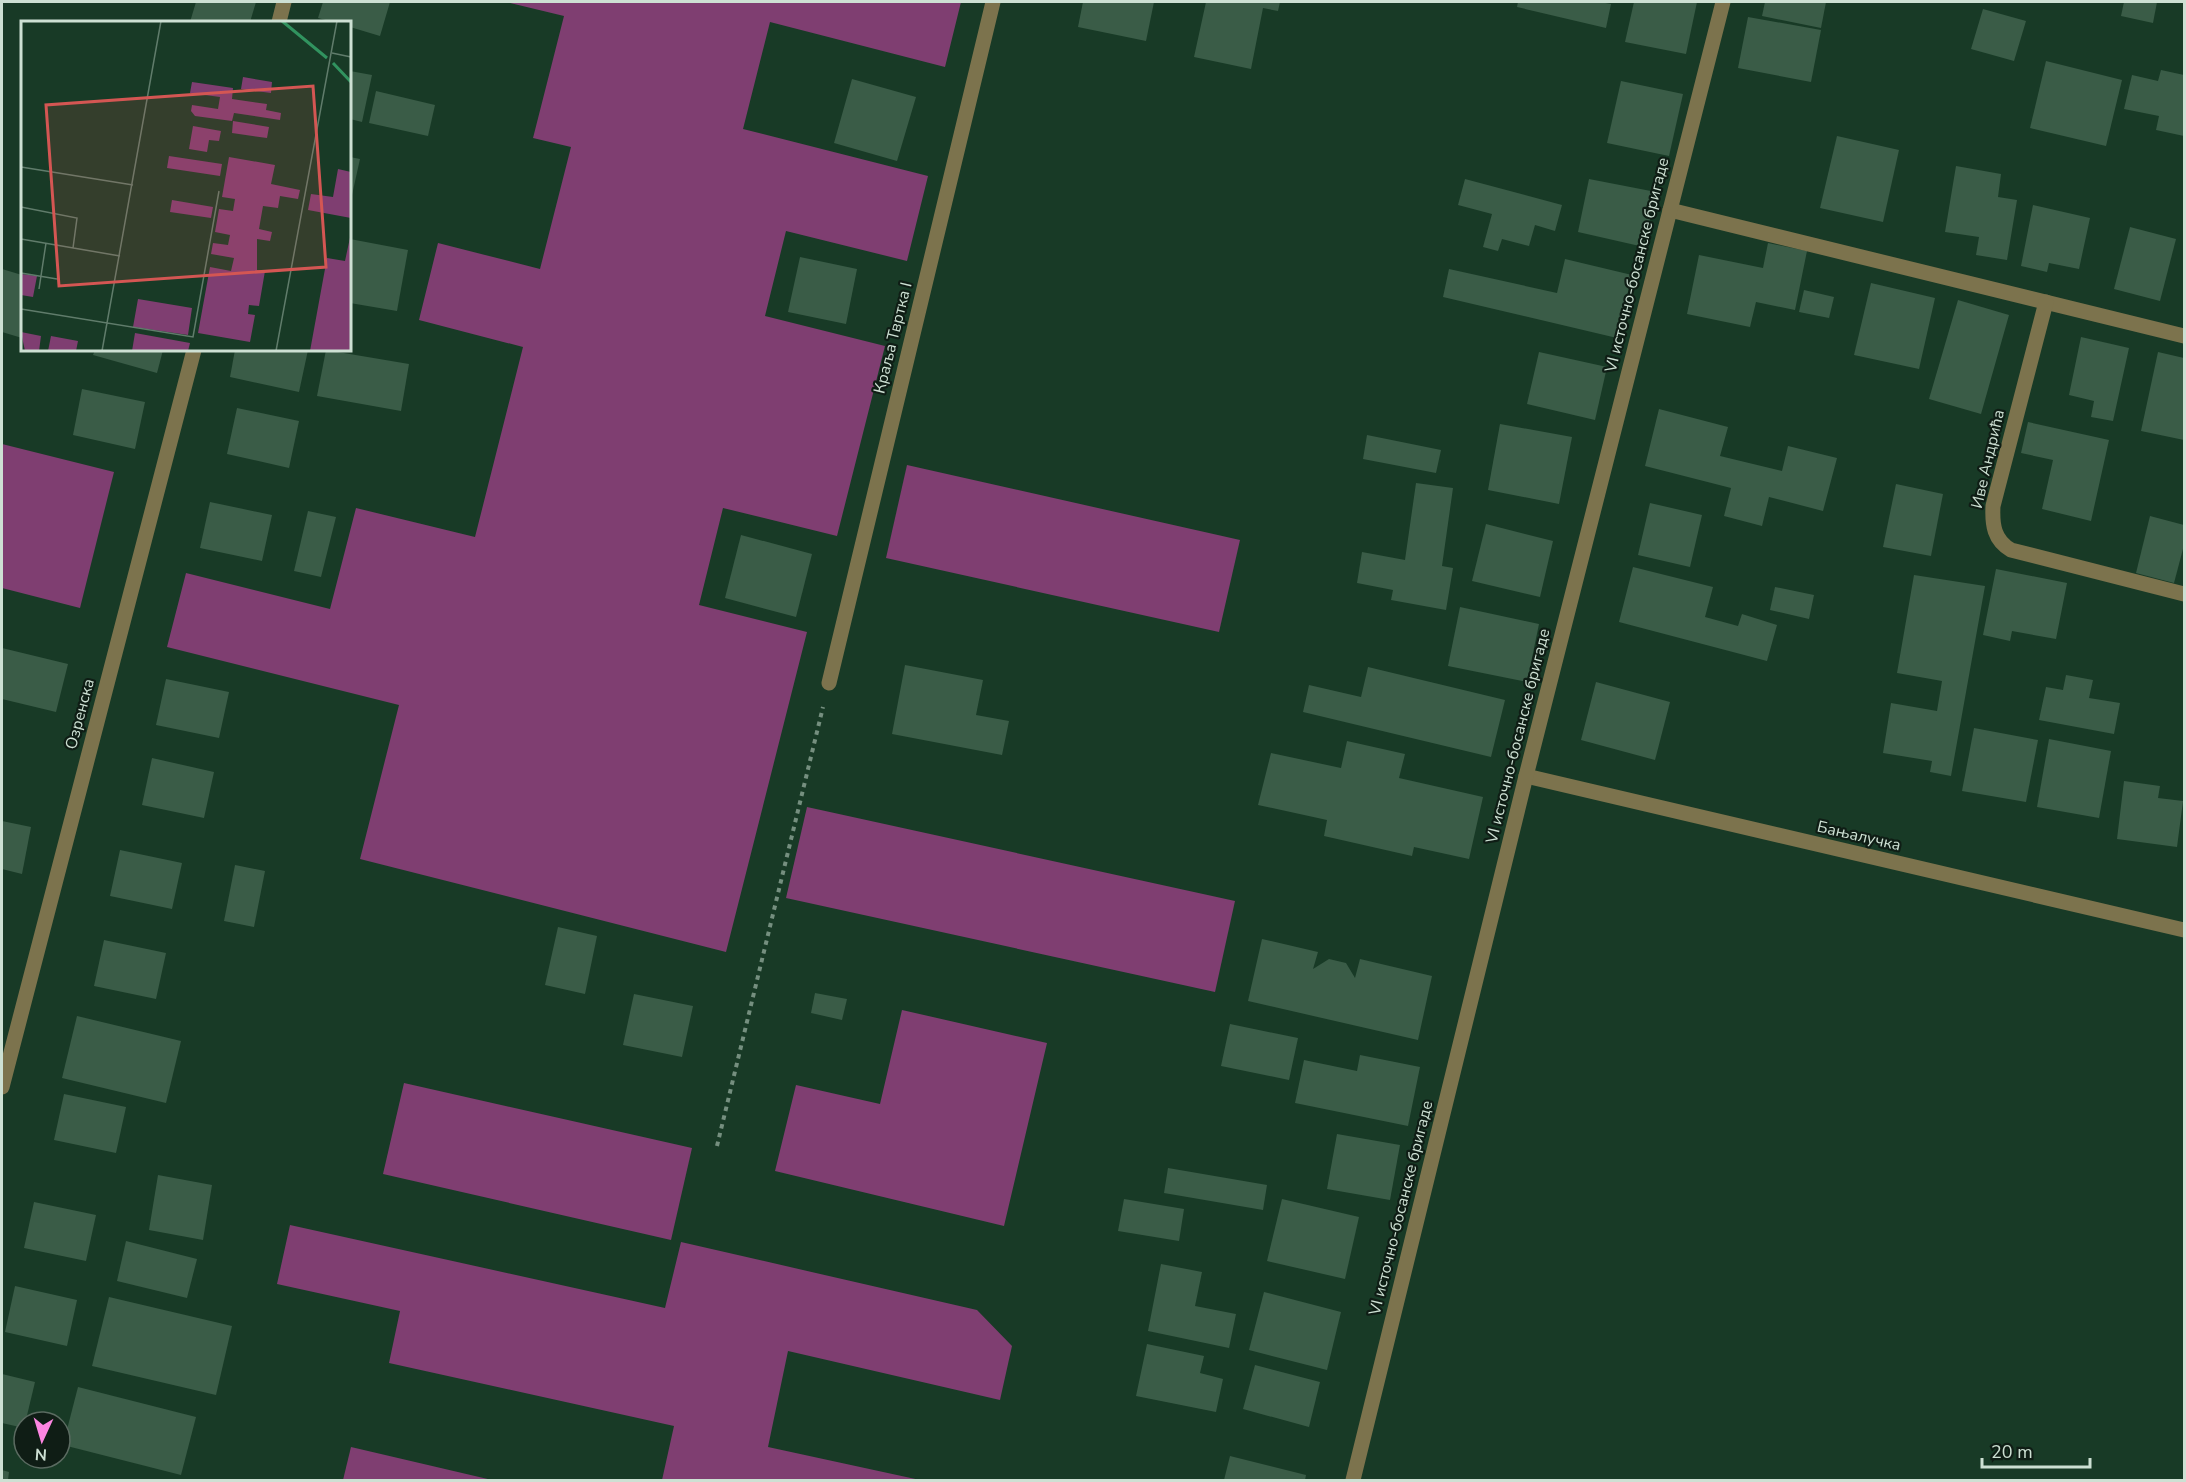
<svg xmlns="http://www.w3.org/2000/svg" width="2186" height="1482" font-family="'Nunito Sans',sans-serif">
<rect width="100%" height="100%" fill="#183a26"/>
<g fill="#7f3e71">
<polygon points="506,2 961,2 945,67 770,22 743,129 928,176 907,261 786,231 765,316 885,346 837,536 723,508 699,605 807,632 726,952 360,859 399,705 167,647 186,573 330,609 356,508 475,537 523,347 419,320 438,243 540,269 571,147 533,138 564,16"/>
<polygon points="2,444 114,472 80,608 2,588"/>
<polygon points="907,465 1240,540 1219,632 886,558"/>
<polygon points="807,807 1235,901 1215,992 786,898"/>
<polygon points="902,1010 1047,1043 1004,1226 775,1171 796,1085 880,1104"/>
<polygon points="404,1083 692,1148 671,1240 383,1174"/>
<polygon points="290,1225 665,1308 681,1242 977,1310 1012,1346 1000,1400 788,1351 768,1447 920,1480 662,1480 674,1426 389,1363 400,1311 277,1284"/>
<polygon points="351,1447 492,1480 343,1480"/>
</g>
<g fill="#3a5c47">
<polygon points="196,2 256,2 250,22 190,22"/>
<polygon points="323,2 390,2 380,36 350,27 350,22 333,22 318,18"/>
<polygon points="1083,2 1154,2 1146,41 1078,27"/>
<polygon points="1206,2 1280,2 1278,11 1263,8 1251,69 1194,57"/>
<polygon points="1518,2 1600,2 1611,4 1606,28 1517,7"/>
<polygon points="1634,2 1697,2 1686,54 1625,42"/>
<polygon points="1765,2 1826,2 1821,28 1762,16"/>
<polygon points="2124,2 2157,2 2153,23 2121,16"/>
<polygon points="1983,9 2026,21 2014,61 1971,49"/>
<polygon points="1748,17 1821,30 1811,82 1738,68"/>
<polygon points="2046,61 2122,80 2106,146 2030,128"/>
<polygon points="2161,70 2184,75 2184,136 2156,130 2159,116 2124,109 2132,75 2158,81"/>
<polygon points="350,71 372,75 362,122 350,119"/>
<polygon points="852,79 916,97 897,161 834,143"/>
<polygon points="1621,81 1683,94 1669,156 1607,143"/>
<polygon points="376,91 435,105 428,136 369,123"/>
<polygon points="1837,136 1899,150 1883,222 1820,208"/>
<polygon points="350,157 360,159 350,204"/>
<polygon points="1956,166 2001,174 1998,197 2017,200 2007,260 1976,255 1979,237 1945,232"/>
<polygon points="1465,179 1562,205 1555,231 1535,225 1529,246 1502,239 1498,251 1483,247 1492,214 1458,205"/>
<polygon points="1589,179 1656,192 1644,247 1578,232"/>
<polygon points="2033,205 2090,218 2079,269 2049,263 2047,272 2021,266"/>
<polygon points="2130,227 2176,239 2160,301 2114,289"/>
<polygon points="350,239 408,250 397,311 350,303"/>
<polygon points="1768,243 1807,251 1795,310 1756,302 1750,327 1687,314 1699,255 1763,268"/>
<polygon points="800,257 857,269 846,324 788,312"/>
<polygon points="1565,259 1632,275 1617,338 1443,297 1449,269 1557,293"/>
<polygon points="2,269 22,275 22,338 2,332"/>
<polygon points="1871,283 1935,298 1919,369 1854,355"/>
<polygon points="1804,290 1834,297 1829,318 1799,312"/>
<polygon points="1958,300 2009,315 1981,414 1929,399"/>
<polygon points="2081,337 2129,348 2113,421 2091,417 2094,401 2069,395"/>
<polygon points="95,350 163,350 157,373 93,355"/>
<polygon points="235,350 308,350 299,392 230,377"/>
<polygon points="326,350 409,364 401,411 317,396"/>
<polygon points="1539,352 1607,367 1595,420 1527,404"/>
<polygon points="2158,352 2184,358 2184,440 2141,431"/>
<polygon points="82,389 145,402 135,449 73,435"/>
<polygon points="237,408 299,421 289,468 227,454"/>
<polygon points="1659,409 1728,427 1720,456 1782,471 1788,446 1837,458 1823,511 1769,497 1762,526 1724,516 1731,488 1645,466"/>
<polygon points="2028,422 2109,440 2091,521 2042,509 2053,460 2021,453"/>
<polygon points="1500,424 1572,437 1559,504 1488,490"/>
<polygon points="1367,435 1441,450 1436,473 1363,459"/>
<polygon points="1416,483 1453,488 1442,566 1453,568 1446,610 1391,600 1393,590 1357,583 1362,552 1405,560"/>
<polygon points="1896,484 1943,494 1931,556 1883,547"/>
<polygon points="210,502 272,515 262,561 200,548"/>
<polygon points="1650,503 1702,515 1690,567 1638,555"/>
<polygon points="308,511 336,517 321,577 294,571"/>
<polygon points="2150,516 2184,525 2184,545 2174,583 2136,573"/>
<polygon points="1486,524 1553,541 1540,597 1472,581"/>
<polygon points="741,535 812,554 796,617 725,598"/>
<polygon points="1633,567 1713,587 1705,617 1738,626 1742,614 1777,625 1767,661 1619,622"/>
<polygon points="1996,569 2067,583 2056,639 2012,631 2010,641 1983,635"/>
<polygon points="1914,575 1985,586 1951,776 1930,772 1932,761 1883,753 1891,703 1937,711 1942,681 1897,673"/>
<polygon points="1775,587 1814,595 1809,619 1770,610"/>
<polygon points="1460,607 1539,624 1527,682 1448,666"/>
<polygon points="2,648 68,664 56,712 2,699"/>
<polygon points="905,665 983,680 976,715 1009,721 1002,755 892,734"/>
<polygon points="1368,667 1505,700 1491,757 1303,712 1309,685 1361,697"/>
<polygon points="2066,675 2093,680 2089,698 2120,703 2114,734 2039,720 2046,687 2063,690"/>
<polygon points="166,679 229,692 219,738 156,725"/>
<polygon points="1596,682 1670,702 1655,760 1581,740"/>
<polygon points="1974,728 2038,740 2026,802 1962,791"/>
<polygon points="2049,739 2111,751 2099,818 2037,807"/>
<polygon points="1347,741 1405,754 1399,778 1483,797 1469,859 1414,847 1412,856 1324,836 1327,820 1258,805 1271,753 1341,768"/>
<polygon points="152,758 214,772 204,818 142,805"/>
<polygon points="2124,781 2160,786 2158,798 2183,801 2177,847 2117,839"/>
<polygon points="2,821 31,827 22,874 2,869"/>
<polygon points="120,850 182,863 172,909 110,896"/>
<polygon points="235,865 265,871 254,927 224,921"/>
<polygon points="558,927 597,936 585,994 545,985"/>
<polygon points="1262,939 1318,952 1313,969 1329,959 1346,963 1355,978 1360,959 1432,976 1418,1040 1248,1001"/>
<polygon points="104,940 166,953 156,999 94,986"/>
<polygon points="815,993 847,999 842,1020 811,1013"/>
<polygon points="634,994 693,1006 682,1057 623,1045"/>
<polygon points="77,1016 181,1041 166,1103 62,1078"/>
<polygon points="1230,1024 1298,1038 1289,1080 1221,1066"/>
<polygon points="1360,1055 1420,1067 1408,1126 1295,1103 1304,1060 1357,1071"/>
<polygon points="64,1094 126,1107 116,1153 54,1140"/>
<polygon points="1337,1134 1400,1145 1390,1200 1327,1189"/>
<polygon points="1168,1168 1267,1185 1263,1210 1164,1193"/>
<polygon points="158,1175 212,1185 203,1240 149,1230"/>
<polygon points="1124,1199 1184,1209 1179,1241 1118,1231"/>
<polygon points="1282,1199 1359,1217 1345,1279 1267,1261"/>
<polygon points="34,1202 96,1215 86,1261 24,1248"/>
<polygon points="126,1241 197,1259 187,1298 117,1281"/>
<polygon points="1161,1264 1202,1272 1195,1306 1236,1314 1229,1348 1148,1331"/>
<polygon points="15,1286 77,1300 67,1346 5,1332"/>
<polygon points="1264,1292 1341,1312 1327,1370 1249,1350"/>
<polygon points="109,1297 232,1326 216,1395 92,1366"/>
<polygon points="1147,1344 1204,1356 1200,1373 1223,1379 1216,1412 1136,1396"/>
<polygon points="1255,1365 1320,1382 1309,1427 1243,1409"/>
<polygon points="2,1374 35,1382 24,1428 2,1423"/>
<polygon points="78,1387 196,1417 181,1475 63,1445"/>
<polygon points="1230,1456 1306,1475 1305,1480 1224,1480"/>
<polygon points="2,1470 9,1472 8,1480 2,1480"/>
</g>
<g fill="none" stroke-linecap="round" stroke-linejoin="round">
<polyline stroke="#758f7f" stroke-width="4" stroke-dasharray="4.5 4.5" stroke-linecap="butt" points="717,1146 823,707"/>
<g stroke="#7c734d" stroke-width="15">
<polyline points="279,22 284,2"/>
<polyline points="1670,210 2184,336"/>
<path d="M2046 302 1993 506C1992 525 1994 540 2011 550L2184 594"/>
<polyline points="829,683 993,2"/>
<polyline points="1526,776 2184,930"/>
<polyline points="2,1087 194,350"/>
<polyline points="1353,1480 1526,776 1723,2"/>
</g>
</g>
<g text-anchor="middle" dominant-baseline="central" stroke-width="4.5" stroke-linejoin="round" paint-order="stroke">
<g font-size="16" fill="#cde0d3" stroke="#0f1d15">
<text transform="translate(1637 265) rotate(-76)">VI источно-босанске бригаде</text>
<text transform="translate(893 338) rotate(-76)">Краља Твртка I</text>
<text transform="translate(1988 459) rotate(-77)">Иве Андрића</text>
<text transform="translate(80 714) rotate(-75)">Озренска</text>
<text transform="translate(1518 736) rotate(-76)">VI источно-босанске бригаде</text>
<text transform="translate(1859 836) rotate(13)">Бањалучка</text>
<text transform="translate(1401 1208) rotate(-76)">VI источно-босанске бригаде</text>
</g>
</g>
<g transform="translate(21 21)">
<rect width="330" height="330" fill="#183a26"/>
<path d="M222 56 251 61 250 72 220 68ZM171 61 212 67 211 78 246 83 245 89 260 92 259 99 213 92 211 100 174 95 170 90 171 84 197 88 199 76 169 72ZM212 100 248 106 246 117 211 112ZM172 105 200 110 198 120 188 119 186 131 168 128ZM148 135 201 143 199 155 146 147ZM208 136 254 144 250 163 279 169 277 178 259 175 257 187 242 185 238 208 251 211 249 220 236 218V249L244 250 238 285 228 284 227 293 234 294 229 321 177 312 189 246 210 250 213 237 190 233 192 222 207 224 209 214 194 211 198 188 212 190 214 178 201 176ZM317 148 330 151V197L287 189 290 173 312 176ZM151 179 192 186 190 197 149 191ZM330 212V330H289L306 237 324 240ZM0 253 16 255 12 276 0 274ZM117 278 171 287 167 314 112 306ZM0 311 20 315 18 330H4ZM114 312 169 322 167 330H111ZM30 315 57 320 55 330H27Z" fill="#7f3e71"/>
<path fill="none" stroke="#31935f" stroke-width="3" d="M261 0 306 37M312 42 330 61"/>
<path fill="none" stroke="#607c6b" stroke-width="1.5" d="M311 32 330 36M0 146 112 164M0 186 56 197 52 227M0 218 99 235M0 252 36 258M18 268 25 222M0 288 172 316 198 170M81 330 140 0M255 330 316 0"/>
<path fill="#d45653" fill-opacity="0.15" stroke="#d45653" stroke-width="3" d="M292 65 305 246 38 265 25 84Z"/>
<rect width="330" height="330" fill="none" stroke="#cde0d3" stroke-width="3"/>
</g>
<rect width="2186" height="1482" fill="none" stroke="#cde0d3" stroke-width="6"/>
<g transform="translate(42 1440) rotate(184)"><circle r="28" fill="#0f1d15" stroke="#5b6b61" stroke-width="1.5"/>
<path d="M0-4.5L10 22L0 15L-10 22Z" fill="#fd86e2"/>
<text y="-9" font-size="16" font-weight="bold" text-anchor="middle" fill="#cde0d3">N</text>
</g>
<path d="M1982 1458v9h108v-9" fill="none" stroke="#cde0d3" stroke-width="3"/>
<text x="1991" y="1458" font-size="18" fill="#cde0d3" stroke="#0f1d15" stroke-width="4.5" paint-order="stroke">20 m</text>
</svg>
